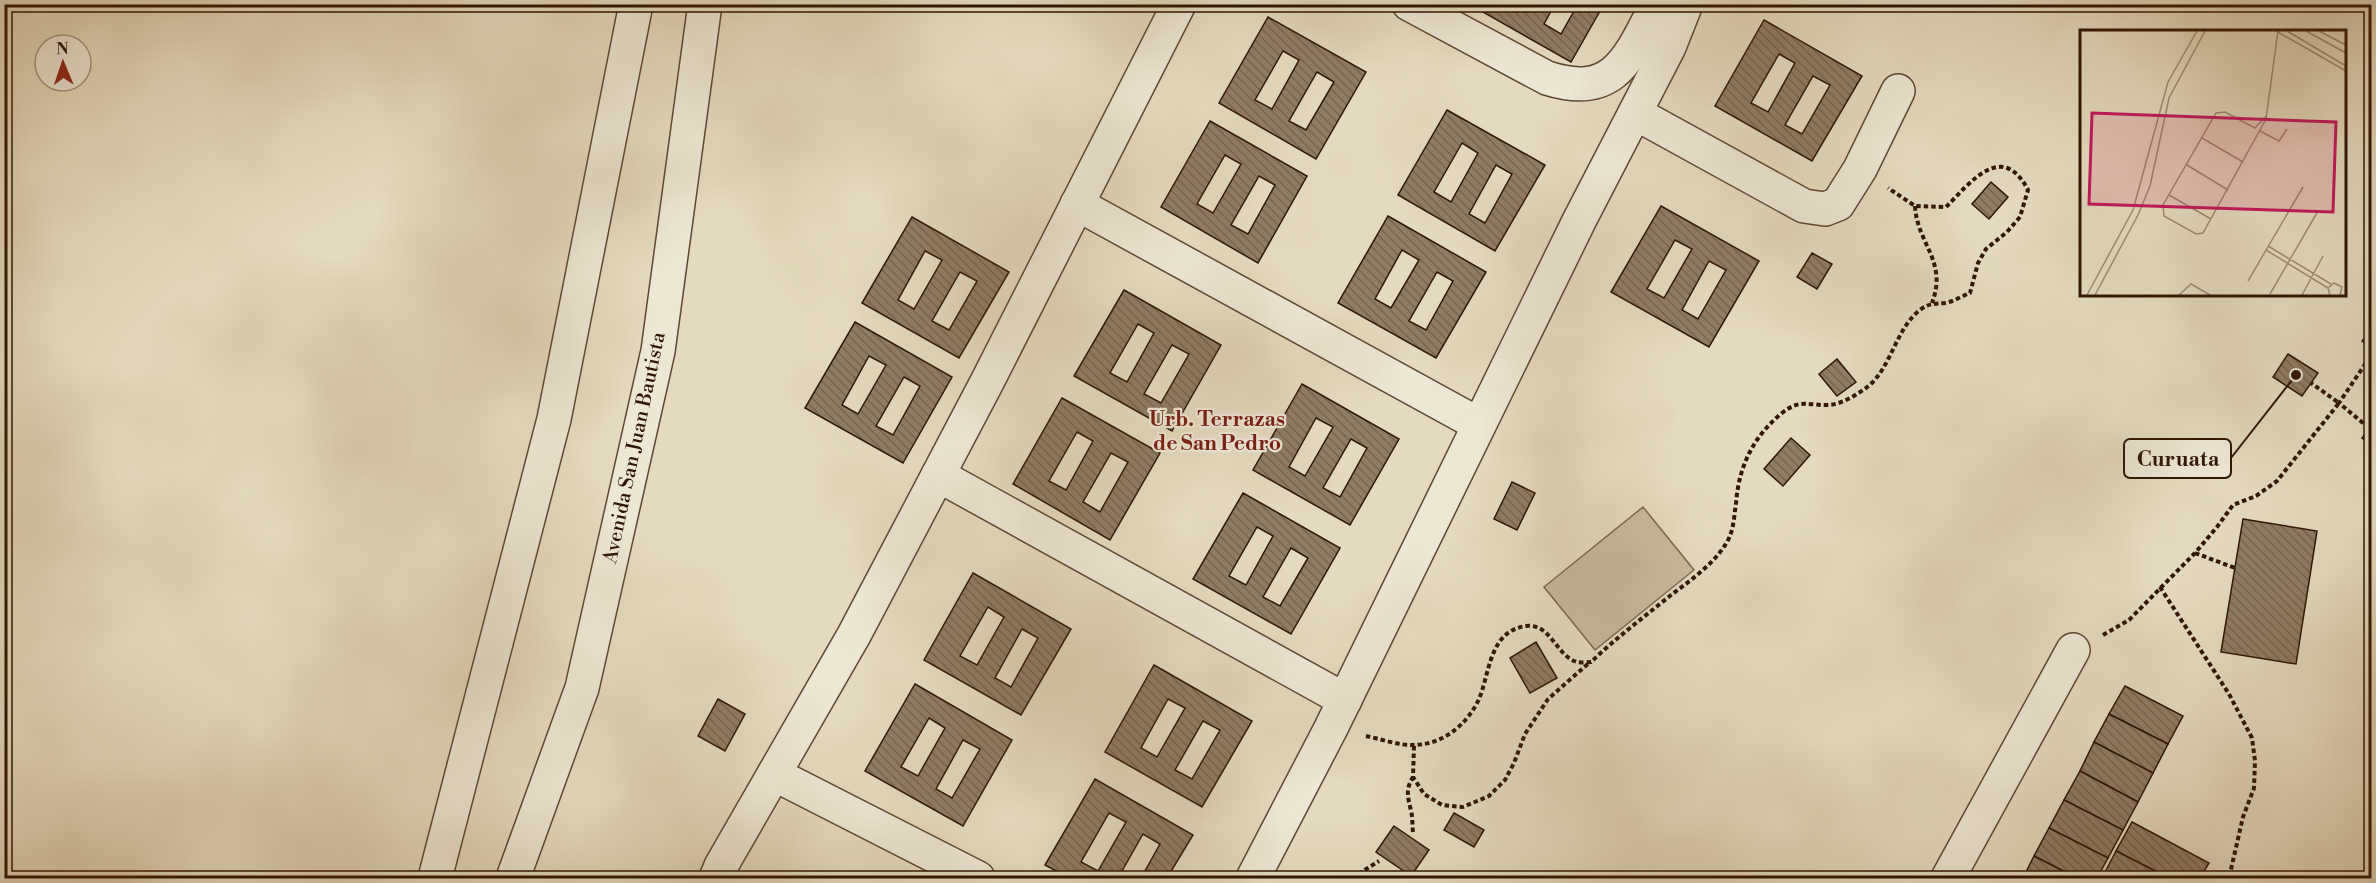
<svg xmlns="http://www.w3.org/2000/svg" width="2376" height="883" font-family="'Libre Bodoni',serif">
<defs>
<pattern id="building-back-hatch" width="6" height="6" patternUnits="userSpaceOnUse" patternTransform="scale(1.5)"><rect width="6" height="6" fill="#8e7c65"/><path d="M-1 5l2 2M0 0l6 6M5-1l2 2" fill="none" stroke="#756551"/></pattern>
</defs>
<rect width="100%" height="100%" fill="#e4dabf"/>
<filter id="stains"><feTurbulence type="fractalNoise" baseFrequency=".00333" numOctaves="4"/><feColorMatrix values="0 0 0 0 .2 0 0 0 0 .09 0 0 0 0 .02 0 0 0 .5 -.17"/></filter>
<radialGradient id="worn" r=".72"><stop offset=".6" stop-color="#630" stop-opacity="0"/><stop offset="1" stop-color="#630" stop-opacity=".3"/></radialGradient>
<polygon fill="#c6b99f" stroke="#7c6851" stroke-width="1.5" points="1643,507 1694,570 1595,650 1544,587"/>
<g fill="url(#building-back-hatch)" stroke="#311603" stroke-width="1.5" fill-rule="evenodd">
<polygon points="1475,4 1512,4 1526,12 1530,4 1555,4 1544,24 1561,34 1578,4 1604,4 1571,62 1474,7"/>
<path d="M1268 17 1366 72 1316 159 1219 103ZM1283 51 1299 60 1272 109 1255 100ZM1317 72 1334 82 1306 130 1289 121Z"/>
<path d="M1764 20 1862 76 1812 161 1715 106ZM1779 54 1795 63 1768 112 1751 103ZM1813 76 1830 85 1802 134 1785 125Z"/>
<path d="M1447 110 1545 165 1495 251 1398 195ZM1462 143 1478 153 1451 202 1434 192ZM1496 165 1512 174 1485 223 1469 214Z"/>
<path d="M1210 121 1307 176 1258 263 1161 207ZM1225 155 1241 164 1213 213 1197 204ZM1259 176 1275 185 1248 234 1231 225Z"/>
<polygon points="1991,182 2008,197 1989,219 1972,204"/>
<path d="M1661 206 1759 261 1709 347 1611 292ZM1675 240 1692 249 1664 298 1647 289ZM1709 261 1726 270 1698 319 1682 310Z"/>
<path d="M1388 216 1486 272 1436 358 1338 303ZM1402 250 1419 260 1391 308 1375 299ZM1437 272 1453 281 1426 330 1409 321Z"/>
<path d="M912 217 1009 272 959 358 862 303ZM925 251 942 260 914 309 898 300ZM960 272 977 281 949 330 932 321Z"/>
<polygon points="1812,253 1832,264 1817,289 1797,277"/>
<path d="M1124 290 1221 345 1172 431 1074 376ZM1138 324 1154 333 1127 382 1110 373ZM1172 345 1189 354 1161 403 1144 394Z"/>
<path d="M855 322 952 377 903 463 805 408ZM869 356 886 365 858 414 842 405ZM904 377 920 386 893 435 876 426Z"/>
<polygon points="2372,328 2372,349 2362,341"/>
<polygon points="2288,354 2318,373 2302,396 2273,377"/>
<polygon points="1837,359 1856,382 1837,396 1819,374"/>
<path d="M1302 384 1399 439 1350 525 1253 470ZM1316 418 1333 427 1305 476 1289 467ZM1351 439 1367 448 1340 497 1323 488Z"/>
<path d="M1062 398 1160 453 1110 540 1013 484ZM1077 432 1093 441 1066 490 1049 481ZM1111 453 1128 462 1100 512 1083 502Z"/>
<polygon points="2372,424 2372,445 2362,438"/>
<polygon points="1791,438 1810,455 1783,486 1764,469"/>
<polygon points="1512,482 1535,493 1517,530 1494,519"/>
<path d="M1243 493 1340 548 1291 634 1193 579ZM1257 527 1273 536 1246 585 1229 576ZM1291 548 1308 558 1280 606 1263 597Z"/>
<polygon points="2243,519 2317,531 2296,664 2221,652"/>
<path d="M973 573 1071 629 1021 715 924 660ZM988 607 1004 617 977 665 960 656ZM1022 629 1038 638 1011 687 995 678Z"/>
<polygon points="1536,642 1557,678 1530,693 1510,658"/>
<path d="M1154 665 1252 721 1202 807 1105 752ZM1168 699 1185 708 1157 757 1141 748ZM1203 721 1220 730 1192 779 1175 770Z"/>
<path d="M915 684 1012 740 963 826 865 771ZM929 718 945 728 918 776 901 767ZM963 740 980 749 952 798 936 789Z"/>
<polygon points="2125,686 2183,716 2168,744 2109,714"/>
<polygon points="718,699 745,714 725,751 698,736"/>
<polygon points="2109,714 2168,744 2153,773 2094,742"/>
<polygon points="2094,742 2153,773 2138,802 2080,771"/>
<polygon points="2080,771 2138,802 2123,830 2064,800"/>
<path d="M1095 779 1193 835 1167 878H1141L1160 844 1143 834 1118 878H1069L1045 865ZM1109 813 1126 822 1098 871 1081 862Z"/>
<polygon points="2064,800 2123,830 2108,858 2049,828"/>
<polygon points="1454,813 1484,830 1474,847 1444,830"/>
<polygon points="2132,822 2209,863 2200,878 2169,878 2116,851"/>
<polygon points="1394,826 1429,850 1411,876 1376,852"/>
<polygon points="2049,828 2108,858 2097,878 2077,878 2034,856"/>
<polygon points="2116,851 2169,878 2102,878"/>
<polygon points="2034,856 2077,878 2023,878"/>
</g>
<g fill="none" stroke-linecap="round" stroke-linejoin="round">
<g stroke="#5e4732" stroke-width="36">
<g id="minor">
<path d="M1409 4 1547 78C1615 100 1629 58 1657 4"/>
<polyline points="1635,113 1804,206 1825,209 1838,204 1860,169 1898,91"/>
<polyline points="1077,204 1478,424"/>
<polyline points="938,475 1345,700"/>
<polyline points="774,774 978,878"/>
<polyline points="435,878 554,419 636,4"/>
<polyline points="513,878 582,688 658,351 705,4"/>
<polyline points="716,878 721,866 854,635 987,382 1179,4"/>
<polyline points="1253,878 1331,728 1579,221 1669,47 1686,4"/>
<polyline points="1948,878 2073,650"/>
</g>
</g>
<g stroke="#311603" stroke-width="4" stroke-dasharray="4.5 3" stroke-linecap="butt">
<path d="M1915 206C1917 244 1948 261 1932 303"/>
<polyline points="2369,428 2339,403 2372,354"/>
<polyline points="2195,553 2235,568"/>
<polyline points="2160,587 2229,694 2252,738 2255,761 2254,788 2243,817 2229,878"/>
<polyline points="2103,635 2129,620 2195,553 2217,527 2233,505 2256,496 2277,481 2339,403 2311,383"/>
<path d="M1366 736C1381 739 1400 746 1415 745 1443 744 1467 725 1479 699 1490 673 1489 631 1526 626 1551 623 1556 656 1577 662 1581 663 1587 662 1591 662 1616 638 1644 617 1671 595 1691 580 1714 564 1727 542 1734 530 1734 516 1736 503 1739 466 1753 437 1782 413 1801 398 1809 406 1829 405 1842 404 1856 395 1866 388 1891 370 1895 329 1920 310 1929 303 1934 304 1945 303 1953 302 1962 296 1970 293L1978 263 1986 249 2007 232 2020 217 2028 190C2002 140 1970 183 1946 207L1915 206 1888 188"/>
<polyline points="1414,746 1413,777 1424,794 1442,805 1463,807 1489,796 1505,780 1514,763 1525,734 1548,699 1590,662"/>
<path d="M1413 832C1412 825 1413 818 1411 811 1408 797 1405 790 1413 777"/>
<polyline points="1352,878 1379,861"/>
</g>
<use href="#minor" stroke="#ede7d5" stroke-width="33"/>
</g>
<g text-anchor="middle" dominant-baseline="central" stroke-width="4.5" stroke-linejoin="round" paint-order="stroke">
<g font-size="20" fill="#311603" stroke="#ede7d5">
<text transform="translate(635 448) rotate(-78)">Avenida San Juan Bautista</text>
</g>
<g font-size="21" font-weight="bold" fill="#7a1f14" stroke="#ede7d5">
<text x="1217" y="420">Urb. Terrazas<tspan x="1217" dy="24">de San Pedro</tspan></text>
</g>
</g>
<g transform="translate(2080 30)">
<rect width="266" height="266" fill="#e4dabf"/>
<path fill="none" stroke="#9c8c74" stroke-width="1.5" d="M196 1 266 41M207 1 266 36M226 1 266 23M239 1 266 15M186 86 175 98 145 82 136 83 83 175 84 186 116 204 123 203 186 89 198 1M180 101 199 111 207 99M122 108 163 132M107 135 148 160M89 165 131 189M188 216 251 254M186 220 248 258M168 251 223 157M190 264 238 181M7 265 53 180 88 52 117 1M15 265 58 185 70 156 89 68 125 1M99 265 111 254 130 265M222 265 243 226M250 265 248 258 254 253 262 257 260 265"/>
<path fill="#c2185b" fill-opacity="0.15" stroke="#c2185b" stroke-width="3" d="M12 83 256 92 253 182 9 174Z"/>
<rect width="266" height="266" fill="none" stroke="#311603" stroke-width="3"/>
</g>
<path fill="none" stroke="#311603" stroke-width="2" d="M2296 375L2231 458"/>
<circle fill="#311603" stroke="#ede7d5" stroke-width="2" cx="2296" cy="375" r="6"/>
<rect fill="#ede7d5" stroke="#311603" stroke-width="2" x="2124" y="439" width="107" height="39" rx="6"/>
<g font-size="21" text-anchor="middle" font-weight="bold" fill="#311603">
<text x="2178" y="466">Curuata</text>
</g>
<rect width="2376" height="883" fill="none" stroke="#e4dabf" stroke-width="24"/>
<rect x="6" y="6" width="2364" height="871" fill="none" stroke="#311603" stroke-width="3"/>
<rect x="12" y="12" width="2352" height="859" fill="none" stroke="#311603" stroke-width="1.5"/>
<g transform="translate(63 63) rotate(358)"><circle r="28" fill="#ede7d5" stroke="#a29381" stroke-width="1.5"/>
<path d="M0-4.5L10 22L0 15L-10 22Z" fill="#8f2418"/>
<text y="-9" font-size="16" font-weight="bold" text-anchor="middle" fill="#311603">N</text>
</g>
<rect width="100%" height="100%" filter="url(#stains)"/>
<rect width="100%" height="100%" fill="url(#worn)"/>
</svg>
